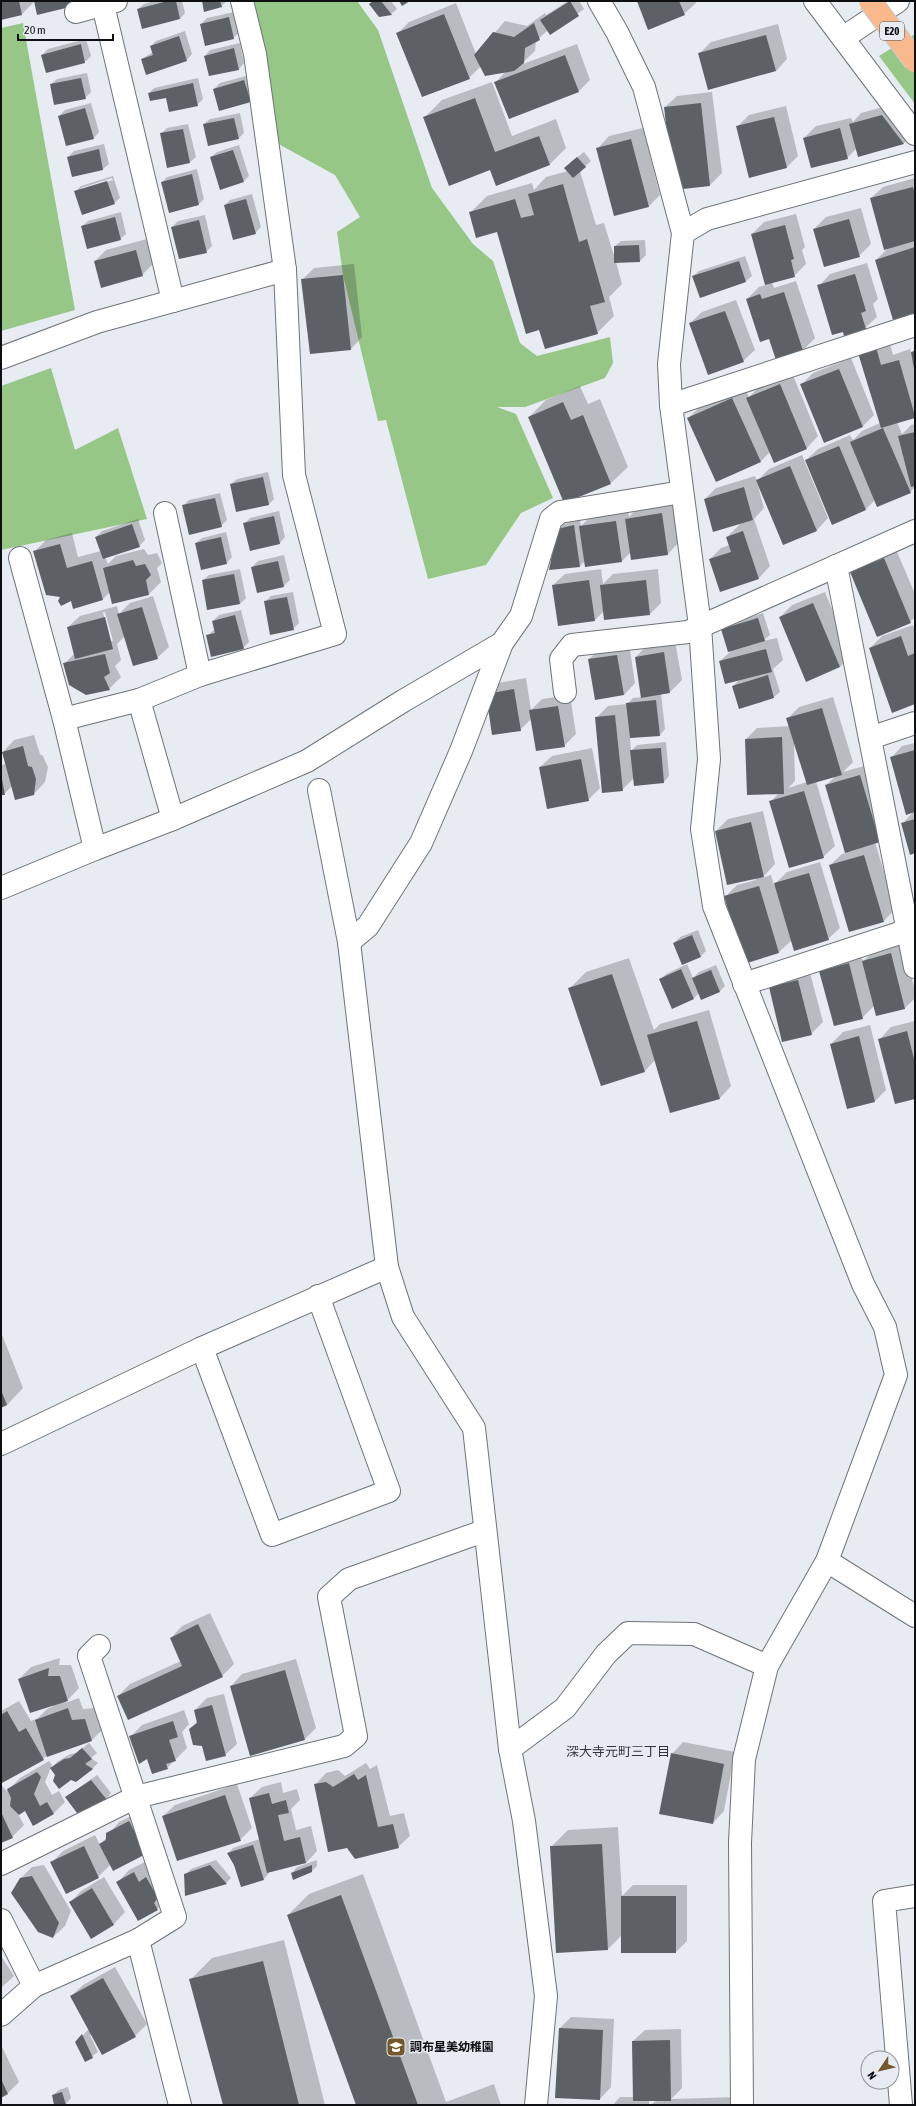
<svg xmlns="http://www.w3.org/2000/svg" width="916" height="2106" font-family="'Asap Condensed','Noto Sans JP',sans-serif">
<rect width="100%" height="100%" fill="#e7ecf2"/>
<g fill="#97c787">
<polygon points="241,1 357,1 378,30 432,188 473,244 493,261 520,343 537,356 610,337 613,363 605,378 525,407 497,407 516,414 553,498 521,513 486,565 428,579 386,420 378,421 343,275 337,232 360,217 335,175 273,141"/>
<polygon points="23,23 75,310 1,331 1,28"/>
<polygon points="915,34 915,104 879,56"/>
<polygon points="51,368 75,450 118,428 147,519 1,550 1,386"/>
</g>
<g fill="#0003" fill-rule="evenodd">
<polygon points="1,1 35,1 22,14 1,19"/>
<polygon points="154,1 182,1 185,13 180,19 138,9 144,4"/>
<polygon points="203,1 227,1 221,6"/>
<polygon points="373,1 391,1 397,9 391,14 380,16"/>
<polygon points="568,1 579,1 584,9 551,34 548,30 536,41 535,51 520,65 577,44 590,80 579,91 509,117 496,82 506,71 481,66 469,78 397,34 409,22 456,3 476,54 505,21 527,26 545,13 546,15"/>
<polygon points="638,1 695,1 696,3 684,14"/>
<polygon points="234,12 239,33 233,38 201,24 207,18"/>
<polygon points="778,24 787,59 776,71 699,54 711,42"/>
<polygon points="185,31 192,54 187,60 147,73 142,59 153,52 151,46 156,41"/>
<polygon points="86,39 91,56 85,62 47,72 42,55 48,49"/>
<polygon points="240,43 244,63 239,69 205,56 210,50"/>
<polygon points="87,73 91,92 85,98 51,84 57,79"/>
<polygon points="250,75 256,96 250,102 214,89 220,83"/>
<polygon points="198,78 203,99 197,105 149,93 154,88"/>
<polygon points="492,82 512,136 556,119 566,148 549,165 491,169 425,117 442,100"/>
<polygon points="712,92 722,173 710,185 675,189 665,107 677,96"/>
<polygon points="91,103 99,132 94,138 59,116 65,110"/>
<polygon points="894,104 915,132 904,143 859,156 857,148 847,158 804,138 816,126 851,118 853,122 861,113"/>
<polygon points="786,106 798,156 787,167 749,177 737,127 749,115"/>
<polygon points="240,113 244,133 239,138 204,124 210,119"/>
<polygon points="188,124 196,157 190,162 168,167 161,134 167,128"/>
<polygon points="643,128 660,195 648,207 598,148 609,136"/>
<polygon points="104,144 109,164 103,169 72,176 68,157 74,151"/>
<polygon points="239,145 249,176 244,181 211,157 217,152"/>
<polygon points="584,152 591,161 580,171 596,225 604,223 615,259 615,246 621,241 645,240 646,255 640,261 616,262 622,284 609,297 614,316 597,333 540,329 498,231 470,213 487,196 532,183 534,190 546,177 568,171 571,162"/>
<polygon points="197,169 204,199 199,204 162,182 167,177"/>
<path d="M113 176 120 198 114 203 76 191 81 186ZM112 178 113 180 81 190V188Z"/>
<polygon points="915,178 915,313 876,260 889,247 871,198 883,187"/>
<polygon points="252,194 261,227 255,233 225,205 230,200"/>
<polygon points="861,208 871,244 859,256 814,229 826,217"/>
<polygon points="121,212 126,234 120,239 82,226 88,221"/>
<polygon points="796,214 805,247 802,250 806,264 794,276 772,282 774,288 796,281 815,338 803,350 776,358 770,338 747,299 759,287 766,285 752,234 764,222"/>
<polygon points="205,215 212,246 206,252 172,227 178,221"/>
<polygon points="147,239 154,263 142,275 95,261 106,250"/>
<polygon points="745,256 752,276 746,281 700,296 693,276 699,271"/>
<polygon points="867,263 878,299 873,304 877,317 865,328 843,331 819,286 830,274"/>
<polygon points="354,264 362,337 351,349 302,280 314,268"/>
<polygon points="736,300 755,350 743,361 690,323 702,312"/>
<polygon points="888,336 893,355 910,349 911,353 915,349 915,417 897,422 902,434 911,425 915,424 915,487 910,492 875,500 865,510 806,460 818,449 850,435 853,440 862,431 880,423 859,353"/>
<polygon points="851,358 874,415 862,427 801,385 813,373"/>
<polygon points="792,373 818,436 807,448 774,462 770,452 761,461 716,481 688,418 700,407 744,387 749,397 759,387"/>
<polygon points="580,386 588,404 600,399 628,467 611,483 529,417 546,400"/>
<polygon points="802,455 828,518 817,530 784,544 758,486 764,508 754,519 770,566 759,578 721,591 710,559 721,548 730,545 727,537 741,523 705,499 716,488 755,476 757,481 769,469"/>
<polygon points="268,472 274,499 268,505 231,484 237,479"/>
<polygon points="220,493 227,520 221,526 183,506 189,500"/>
<polygon points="674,502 679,542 668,554 631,552 622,561 585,561 580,566 558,530 564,524 580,520 581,526 592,515 628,510 629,517 638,507"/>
<polygon points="279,511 285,537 280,543 244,524 250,518"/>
<polygon points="138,519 145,540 139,546 105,557 108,564 116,556 144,549 148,555 157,553 162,563 157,568 161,582 149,594 113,603 110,592 103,599 72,600 62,596 35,551 46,540 72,533 78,557 101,551 96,537 102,531"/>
<polygon points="226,532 232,557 227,563 202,569 196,543 202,538"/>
<polygon points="895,547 915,594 915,617 910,622 851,572 863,561"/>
<polygon points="284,555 290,580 284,586 258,592 252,567 258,561"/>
<polygon points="240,569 246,598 240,604 208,609 203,580 209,575"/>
<polygon points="601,569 603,584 613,574 658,569 661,603 650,614 604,611 595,620 559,625 553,585 565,574"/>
<polygon points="293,592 299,623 293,629 265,602 271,596"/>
<polygon points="825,592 851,655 840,667 780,617 792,605"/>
<path d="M153 596 169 647 157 658 125 636 117 644 121 660 115 666 121 677 109 689 65 663 75 653 68 627 80 616 117 606 119 614 130 603ZM103 612H105L113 641H110Z"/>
<polygon points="241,610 249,642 243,648 207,636 215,629 213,621 219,615"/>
<polygon points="763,613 770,635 763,641 777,638 783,660 773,669 780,692 774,697 739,707 733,686 739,680 720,661 730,652 723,629 728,624"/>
<polygon points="913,625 915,632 915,703 870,648 882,636"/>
<polygon points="675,641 682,680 670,692 661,693 665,729 660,735 630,737 631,751 637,745 666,742 669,776 664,782 634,778 622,790 596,718 608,706 627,704 633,698 642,697 636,657 647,645"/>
<polygon points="629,644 635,683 624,695 589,659 601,648"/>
<polygon points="526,678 531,710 542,699 570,695 576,734 564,746 532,718 520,730 487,694 498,683"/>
<path d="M833 697 853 762 843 772 871 764 891 830 875 842 895 909 884 921 830 865 842 854 846 853 826 785 836 776 816 781 835 846 823 857 770 802 779 793 746 739 757 728 790 726 788 718 799 707ZM794 742 807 782 788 788 795 781Z"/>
<polygon points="34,735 40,754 43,756 48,767 45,782 34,794 12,786 4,794 1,794 1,765 6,764 3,752 14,740"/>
<polygon points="915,743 915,852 903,823 914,811 891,758 902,746"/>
<polygon points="592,748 600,788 588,800 540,767 552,756"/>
<polygon points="763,811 775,864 762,878 771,875 774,885 787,872 820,862 840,928 828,939 792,940 778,953 725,897 737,885 756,880 716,831 728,819"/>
<polygon points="698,930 706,951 700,957 674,943 680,937"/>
<polygon points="903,942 915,991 915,998 905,1008 875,1005 862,1018 821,971 832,960 860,952 863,962 875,949"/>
<polygon points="629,958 654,1030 660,1024 709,1010 731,1086 720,1098 655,1060 645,1071 602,1085 569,989 586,972"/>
<polygon points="687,964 693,978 699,972 716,965 725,986 719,992 699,993 694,998 661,979 666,974"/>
<polygon points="809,969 823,1022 811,1034 770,987"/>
<polygon points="915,1021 915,1098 880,1039 891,1027"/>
<polygon points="870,1025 886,1090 875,1101 848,1108 831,1044 843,1032"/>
<polygon points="1,1332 23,1388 7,1405 1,1407"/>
<polygon points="210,1613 234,1664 222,1676 118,1696 130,1684 181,1661 171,1638 182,1626"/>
<polygon points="60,1658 59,1665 71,1665 79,1688 65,1703 79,1698 83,1709 96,1708 103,1729 92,1740 47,1756 2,1782 1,1711 19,1701 31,1721 38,1718 47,1709 54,1706 19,1679 31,1667"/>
<polygon points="296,1659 316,1728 305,1739 231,1686 242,1674"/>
<polygon points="224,1694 237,1744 225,1755 202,1745 190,1729 198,1721 195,1710 207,1698"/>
<polygon points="184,1710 189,1724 182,1732 187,1748 167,1768 147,1757 131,1736 142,1725"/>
<polygon points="683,1742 735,1752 724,1811 713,1823 672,1754"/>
<polygon points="89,1743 97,1753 91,1758 98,1763 92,1769 56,1775 52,1768 57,1762 70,1754 76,1753"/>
<polygon points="49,1761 52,1765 45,1782 52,1795 59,1791 65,1802 54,1813 33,1824 26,1810 18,1814 24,1825 12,1837 1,1842 1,1785 7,1791 20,1778"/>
<polygon points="366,1763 370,1769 377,1765 390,1816 404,1813 410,1836 398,1847 315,1785 326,1773 338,1770 345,1776"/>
<polygon points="97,1775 111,1793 106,1799 66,1797"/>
<polygon points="281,1782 283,1793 297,1789 300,1800 291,1809 296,1830 311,1826 317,1851 306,1863 269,1871 269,1873 264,1879 234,1865 228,1853 233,1848 260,1839 250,1798 262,1787"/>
<polygon points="237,1784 252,1828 240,1840 163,1816 175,1805"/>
<polygon points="141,1811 157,1841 111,1864 98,1877 51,1863 63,1851 95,1835 100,1845 119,1822"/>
<polygon points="618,1827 622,1896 633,1885 687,1885 687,1941 676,1952 622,1935 608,1949 551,1847 568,1830"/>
<polygon points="216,1860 231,1878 226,1883 185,1875 191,1869"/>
<polygon points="317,1860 317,1866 312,1871 292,1873 297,1867"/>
<polygon points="145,1862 169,1898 157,1909 118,1882 129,1870"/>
<polygon points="44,1865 71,1911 65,1926 53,1937 20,1879 32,1867"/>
<polygon points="363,1874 446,2102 494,2084 501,2105 357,2105 288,1915 309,1894"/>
<polygon points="104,1877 125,1912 114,1924 91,1938 70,1903 81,1891"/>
<polygon points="284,1940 325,2105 224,2105 190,1980 212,1958"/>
<polygon points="1,1956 14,1976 1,1988"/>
<polygon points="115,1967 147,2024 135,2036 90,2035 98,2052 85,2061 76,2042 89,2029 71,1996 83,1985"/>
<polygon points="571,2017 614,2019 611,2087 600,2099 560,2028"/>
<polygon points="681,2029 682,2088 671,2099 737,2097 737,2105 651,2105 657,2100 649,2100 649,2105 613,2105 620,2097 634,2097 633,2041 645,2030"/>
<polygon points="1,2045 19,2082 8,2093 1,2096"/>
<polygon points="68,2087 71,2098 66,2104 55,2105 53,2095 59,2090"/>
</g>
<g fill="#5c6166">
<polygon points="1,1 19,1 22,15 1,20"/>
<polygon points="34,1 69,1 70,7 37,15"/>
<polygon points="168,1 176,1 180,19 142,29 137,9"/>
<polygon points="202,1 220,1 222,7 204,12"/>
<polygon points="373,1 381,1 392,15 379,17 369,4"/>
<polygon points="399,1 410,1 402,6"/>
<polygon points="570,1 579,16 550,35 540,20"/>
<polygon points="637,1 679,1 685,15 648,30"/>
<polygon points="444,14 470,79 422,97 396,33"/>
<polygon points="229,17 234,39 205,46 200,24"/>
<polygon points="534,23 540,40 525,48 524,63 514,71 485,76 474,55 493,32 514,37"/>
<polygon points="766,35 776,71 708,90 698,53"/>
<polygon points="179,36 187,61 146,75 141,59 153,55 150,46"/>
<polygon points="81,44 85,63 46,73 41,55"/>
<polygon points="234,48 239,70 209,76 204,56"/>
<polygon points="565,55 579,92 509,119 494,82"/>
<polygon points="81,78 86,99 54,105 50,84"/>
<polygon points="244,80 251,102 219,111 213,89"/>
<polygon points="193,83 198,106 169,112 166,98 150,101 148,93"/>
<polygon points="475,98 495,152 539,136 550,165 496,186 490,170 449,186 423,117"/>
<polygon points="701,103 710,186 674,190 664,107"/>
<polygon points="85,108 94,139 66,146 58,116"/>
<polygon points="882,115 904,144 858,157 849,124"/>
<polygon points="774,117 787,168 749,178 736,126"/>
<polygon points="234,118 239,139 208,146 203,124"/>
<polygon points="840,128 848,159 811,168 803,138"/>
<polygon points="183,129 190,163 167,168 160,133"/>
<polygon points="631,139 649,207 614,216 596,148"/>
<polygon points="99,149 103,170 72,177 67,157"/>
<polygon points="233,150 244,182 220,190 210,157"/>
<polygon points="577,157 586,167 573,178 564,168"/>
<polygon points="192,174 199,205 169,213 161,182"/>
<polygon points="107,181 115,204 82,215 74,191"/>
<polygon points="563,184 579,242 587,239 605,302 590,306 598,334 545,349 539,330 526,334 497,232 476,238 469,212 515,199 521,218 534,215 528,194"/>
<polygon points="913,187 915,195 915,241 884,250 870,198"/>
<polygon points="246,199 256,234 233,240 224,205"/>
<polygon points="115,217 121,240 87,249 81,226"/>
<polygon points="849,219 860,257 824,267 813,229"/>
<polygon points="199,220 207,253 179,259 171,227"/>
<polygon points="785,225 794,259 791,260 795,277 765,285 751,234"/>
<polygon points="639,245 640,262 614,263 614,246"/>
<polygon points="915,247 915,314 893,320 875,260"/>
<polygon points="136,250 143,276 101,288 94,261"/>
<polygon points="739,261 746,282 700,298 692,276"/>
<polygon points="855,274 866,311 861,313 866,329 844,336 843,332 832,335 817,285"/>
<polygon points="343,275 351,350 310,354 301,279"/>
<polygon points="784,292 803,351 776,360 769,339 760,342 746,299 760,294 762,299"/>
<polygon points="725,311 744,362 708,375 689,323"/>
<polygon points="876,347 881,365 899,360 915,416 915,418 881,428 858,353"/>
<polygon points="915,351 915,369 914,369 911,352"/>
<polygon points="839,369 863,427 824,443 800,384"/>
<polygon points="780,384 807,449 774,463 746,398"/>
<polygon points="732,398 761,462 716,482 687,418"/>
<polygon points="563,402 571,420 583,415 611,484 564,503 528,417"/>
<polygon points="883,428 911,493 877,507 850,442"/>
<polygon points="915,432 915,486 911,487 898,436"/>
<polygon points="839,446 866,510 832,525 805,460"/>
<polygon points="790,466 817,531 783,545 756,480"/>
<polygon points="263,477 269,505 236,512 230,484"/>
<polygon points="744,487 753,520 713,532 704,499"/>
<polygon points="215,498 222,527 189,535 182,505"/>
<polygon points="662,513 668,555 631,560 625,519"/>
<polygon points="274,516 280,544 250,551 243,523"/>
<polygon points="616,521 622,562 585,567 579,526"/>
<polygon points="132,524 140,547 103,559 95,537"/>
<polygon points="574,525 580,567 549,570 557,529"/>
<polygon points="743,531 759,579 720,592 709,559 731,552 726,537"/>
<polygon points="221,537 227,564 201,570 195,543"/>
<polygon points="60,544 67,568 92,561 103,600 73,609 71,601 61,606 58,601 60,597 46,595 33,551"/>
<polygon points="884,558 911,623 877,637 850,572"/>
<polygon points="133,560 136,566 145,564 151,575 146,580 149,595 112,604 103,568"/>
<polygon points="278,561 284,587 257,593 251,567"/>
<polygon points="234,574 240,604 207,610 202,580"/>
<polygon points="589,580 595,621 558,626 552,585"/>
<polygon points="646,580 650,615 604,620 600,585"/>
<polygon points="287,597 294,630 270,635 264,601"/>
<polygon points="813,603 840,667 806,682 779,617"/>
<polygon points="142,607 158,659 133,666 117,614"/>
<polygon points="235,615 244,649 211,657 206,635 215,633 212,621"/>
<polygon points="105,617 113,649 75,659 67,627"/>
<polygon points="758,618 765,641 728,652 721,629"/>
<polygon points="901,636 908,656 915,653 915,704 892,713 869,648"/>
<polygon points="766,649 772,672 725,684 719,661"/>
<polygon points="664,652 670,693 641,698 635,657"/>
<polygon points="105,654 110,673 104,677 110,690 86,695 69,685 63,663"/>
<polygon points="617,655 624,695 595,700 588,659"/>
<polygon points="768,675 774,698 739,709 732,686"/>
<polygon points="514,689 521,731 492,735 486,694"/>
<polygon points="656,700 660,736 630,738 626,703"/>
<polygon points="558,706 565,747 536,751 529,710"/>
<polygon points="822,708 842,775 807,785 786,718"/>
<polygon points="615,715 623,791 602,793 595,717"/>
<polygon points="782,737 784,794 747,795 745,739"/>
<polygon points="23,746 28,766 32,767 36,779 34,795 15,800 2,752"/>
<polygon points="661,748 664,783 634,786 630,750"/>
<polygon points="915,750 915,812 906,815 890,757"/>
<polygon points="581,759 589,801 547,809 539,767"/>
<polygon points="860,775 880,842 845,853 825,785"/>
<polygon points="2,779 5,795 1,795 1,780"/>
<polygon points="804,791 824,858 789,868 769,801"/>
<polygon points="915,819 915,853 910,855 901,823"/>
<polygon points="751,822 764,877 727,885 715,831"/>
<polygon points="864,855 884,922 849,932 829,865"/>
<polygon points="809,873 829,940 794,951 774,883"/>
<polygon points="759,886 779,953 744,964 724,896"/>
<polygon points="692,935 701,957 682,965 673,943"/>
<polygon points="891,953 905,1009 876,1016 862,961"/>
<polygon points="849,963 863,1019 834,1026 819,971"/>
<polygon points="681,969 694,999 672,1009 659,979"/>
<polygon points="711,970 720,992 701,1000 692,978"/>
<polygon points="612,974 645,1072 601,1086 568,988"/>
<polygon points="798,980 812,1035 782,1042 769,987"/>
<polygon points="697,1021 720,1099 670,1113 647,1035"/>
<polygon points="907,1031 915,1063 915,1099 895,1104 878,1039"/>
<polygon points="859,1036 875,1102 847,1109 830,1044"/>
<polygon points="1,1390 7,1405 1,1408"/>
<polygon points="198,1624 223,1677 128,1720 117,1696 182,1666 170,1638"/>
<polygon points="49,1668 48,1676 60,1676 68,1701 30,1713 18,1679"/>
<polygon points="285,1670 305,1740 250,1756 230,1686"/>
<polygon points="212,1705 226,1756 206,1761 202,1746 193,1745 189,1729 197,1723 194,1710"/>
<polygon points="68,1708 72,1720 85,1719 92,1741 47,1757 35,1720"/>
<polygon points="7,1711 19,1732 26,1728 44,1760 2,1783 1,1715"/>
<polygon points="173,1721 178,1737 169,1740 176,1761 166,1764 168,1769 152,1774 147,1759 139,1764 129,1736"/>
<polygon points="82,1748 92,1759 85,1764 93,1769 76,1782 71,1780 59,1789 53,1781 55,1775 50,1768 64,1759 70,1758"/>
<polygon points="671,1753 724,1764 713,1824 659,1814"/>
<polygon points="37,1772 41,1777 34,1794 40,1806 47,1802 54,1814 33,1826 25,1811 19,1815 10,1806 11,1798 7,1789"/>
<polygon points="354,1774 358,1780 366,1775 378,1827 393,1824 399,1848 355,1859 347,1848 328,1852 314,1784 326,1782 333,1787"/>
<polygon points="91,1780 107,1800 77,1813 65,1797"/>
<polygon points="269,1793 272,1804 286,1800 289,1813 278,1815 284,1841 300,1837 306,1863 267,1873 249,1798"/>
<polygon points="225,1795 241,1841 177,1861 162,1816"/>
<polygon points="1,1812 13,1838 1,1843"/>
<polygon points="129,1821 146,1854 113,1871 99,1844 106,1840 106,1833"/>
<polygon points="602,1844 608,1950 556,1953 550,1846"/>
<polygon points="253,1845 264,1880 241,1887 234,1865 227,1853"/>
<polygon points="84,1846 99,1878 66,1894 50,1862"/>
<polygon points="210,1865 227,1884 185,1896 184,1874"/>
<polygon points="312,1865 312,1872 293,1880 291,1873"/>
<polygon points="134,1872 139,1882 146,1877 158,1898 154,1903 158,1910 138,1921 116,1882"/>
<polygon points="32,1876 59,1923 53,1938 38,1932 11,1893 20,1878"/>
<polygon points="92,1888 114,1925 91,1939 69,1902"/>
<polygon points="341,1895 418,2105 356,2105 287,1915"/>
<rect x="621" y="1896" width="55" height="57"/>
<polygon points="263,1961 299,2105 223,2105 189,1979"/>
<polygon points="103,1978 136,2037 102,2055 70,1996"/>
<polygon points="559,2028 603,2030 600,2100 555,2098"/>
<polygon points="82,2034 93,2058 85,2062 75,2042"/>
<polygon points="670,2040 671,2101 633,2101 632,2041"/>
<polygon points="1,2079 8,2094 1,2098"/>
<polygon points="62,2092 66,2105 54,2105 52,2095"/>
</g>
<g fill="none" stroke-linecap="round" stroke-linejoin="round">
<g stroke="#6e7379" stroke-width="24">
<g id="minor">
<polyline points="242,1 255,54 285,270"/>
<polyline points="599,1 617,32 644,87 683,233 669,364 671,405 700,626 709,759 702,829 714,906 863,1284 885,1327 896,1375 827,1561 767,1666 744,1759 740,1843 742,2105"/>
<polyline points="815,1 915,134"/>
<polyline points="103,5 173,301"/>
<polyline points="76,12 116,1"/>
<polyline points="843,38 898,1"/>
<polyline points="683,233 707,219 915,162"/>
<polyline points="1,358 97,322 285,270 294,475 335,634 200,675 139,700 64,719"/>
<polyline points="671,405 915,325"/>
<polyline points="165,513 200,675"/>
<polyline points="20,558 64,719 95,849"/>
<polyline points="836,566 915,967"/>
<polyline points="565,692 561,659 572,645 688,632 915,531"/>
<polyline points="139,700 173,819"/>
<polyline points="870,738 915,723"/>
<polyline points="319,790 349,942 387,1267 403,1317 474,1428 510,1749 524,1821 546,1996 536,2105"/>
<polyline points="1,888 95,849 173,819 307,761 403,701 502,643 521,616 551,519 560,512 682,492"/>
<polyline points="349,942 368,926 421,843 461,751 502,643"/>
<polyline points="744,984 915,928"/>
<polyline points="202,1348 272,1535 389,1491 318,1296"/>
<polyline points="1,1444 202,1348 387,1267"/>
<polyline points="827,1561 915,1616"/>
<polyline points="510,1749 565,1708 606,1654 628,1633 694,1634 767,1666"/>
<polyline points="1,1864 136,1797 344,1746 356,1736 329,1597 349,1579 484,1531"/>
<polyline points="1,1920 34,1986 138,1940 175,1917 89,1656 99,1646"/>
<polyline points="138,1940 180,2105"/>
<polyline points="1,2015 34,1986"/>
<polyline points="901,2105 884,1901 915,1896"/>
</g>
</g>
<use href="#minor" stroke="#fff" stroke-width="22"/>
<g stroke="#cacacb" stroke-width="24" stroke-linecap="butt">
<polyline id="highway-bridge" points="870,1 915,61"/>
</g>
<use href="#highway-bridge" stroke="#f9b98c" stroke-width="22"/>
</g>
<defs>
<g id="school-square" transform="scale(1)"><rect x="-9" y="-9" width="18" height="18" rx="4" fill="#74582b" stroke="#e7ecf2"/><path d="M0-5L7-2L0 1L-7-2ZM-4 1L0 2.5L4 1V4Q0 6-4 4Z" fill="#fff"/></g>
</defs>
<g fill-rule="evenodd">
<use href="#school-square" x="396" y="2047"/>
</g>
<g text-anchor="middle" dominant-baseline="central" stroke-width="3" stroke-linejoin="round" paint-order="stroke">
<rect fill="#e7ecf2" stroke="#4e5154" stroke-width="1" x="880" y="22" width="24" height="18" rx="3"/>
<g font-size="11" font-weight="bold" fill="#0d0f11">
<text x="892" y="31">E20</text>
</g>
<g font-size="12" font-weight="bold" fill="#0d0f11" stroke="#e7ecf2" text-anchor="start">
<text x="410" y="2047">調布星美幼稚園</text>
</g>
<g font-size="13" fill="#31353a" stroke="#e7ecf2">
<text x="618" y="1751">深大寺元町三丁目</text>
</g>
</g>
<rect width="916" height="2106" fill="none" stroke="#0d0f11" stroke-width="4"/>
<g transform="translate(880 2070) rotate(235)"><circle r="19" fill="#e7ecf2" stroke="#909498"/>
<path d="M0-3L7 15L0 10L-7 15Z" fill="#74582b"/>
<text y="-6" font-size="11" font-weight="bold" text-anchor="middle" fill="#0d0f11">N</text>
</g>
<path d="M18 34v6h95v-6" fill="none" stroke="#0d0f11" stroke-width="2"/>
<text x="24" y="34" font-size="12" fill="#0d0f11" stroke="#e7ecf2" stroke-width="3" paint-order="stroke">20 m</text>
</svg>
